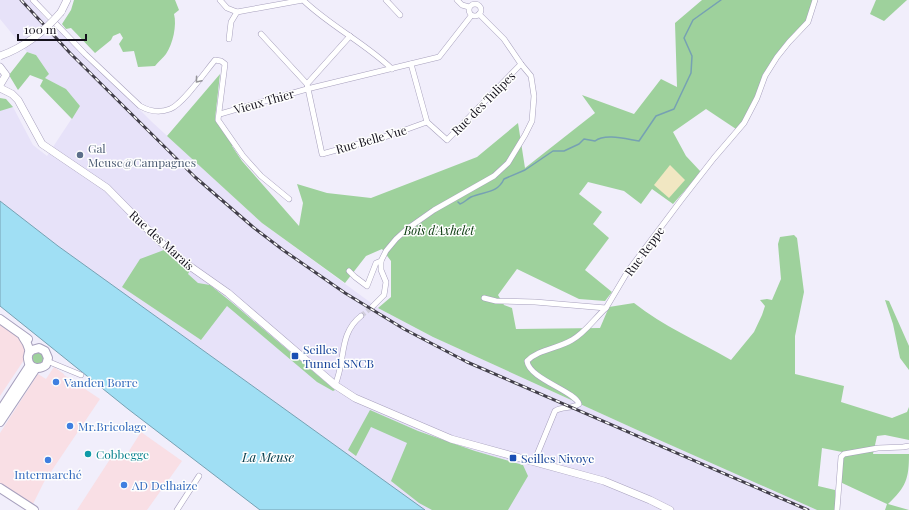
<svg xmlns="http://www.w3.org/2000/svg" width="909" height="510" font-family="'Playfair Display',serif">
<rect width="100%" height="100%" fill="#f1eefb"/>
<g fill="#f9dfe5">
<polygon points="0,322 18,336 25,347 26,357 0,396"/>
<polygon points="54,367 64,374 64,375 100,399 44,482 32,506 0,483 0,433 38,374 46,379"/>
<polygon points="141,432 182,461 147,510 77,510 114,453 124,459"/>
</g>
<polygon fill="#e7e2f9" points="0,0 30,0 45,18 89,59 152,122 262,223 378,308 433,337 657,439 817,510 425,510 58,246 0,201 0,104 13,107 33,145 47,156 80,106 66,89 45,78 36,55 27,52 0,19"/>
<g fill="#9ed19c">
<path d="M74 0H175L179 10 174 14C177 25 173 44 166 54 163 58 158 62 155 66L138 67 134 51 123 52 119 44 123 38 120 33 113 36 111 40 95 53 71 28 66 29 62 24 71 10Z"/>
<path d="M702 0H813L806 21 776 56 756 97 743 121 736 129 706 109 673 132 686 156 701 172 673 204 652 189 641 204 624 191 588 182 579 194 602 212 593 224 609 238 585 270 612 292 605 301 579 299 517 269 498 295 504 305 512 308 516 329 600 328 609 307 634 303C663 326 698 341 731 360L754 332 762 315 765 306 760 300 767 299 772 300 781 279 778 244 780 237 794 235 797 238 804 292 795 336V374L844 386 841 402 892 418 907 412 909 407V440L885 435 877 436 873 454H909C909 479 906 487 888 504L909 510H885L887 504 840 482 842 452 822 448 818 486 835 490V510H817L657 439 433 337 378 308 391 297V261L382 249 366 256 345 283 262 223 167 136 220 74 215 119 233 145 232 146 242 161 299 226 303 203 297 184 327 193 371 198 477 157 518 123 525 168 595 113 582 95 634 114 661 79 677 87 675 23Z"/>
<polygon points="876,0 907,0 884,21 870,14"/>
<polygon points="27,52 36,55 49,74 45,78 66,89 80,106 72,119 40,86 43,80 30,75 18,90 9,75"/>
<polygon points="0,98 6,99 13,107 0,111"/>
<polygon points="164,250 190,270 188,274 198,283 210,285 230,301 335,390 333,391 317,382 227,306 201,340 122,287 140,259"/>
<polygon points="885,300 889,301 909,346 909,370 900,358 893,324"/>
<circle cx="38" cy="358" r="6"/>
<polygon points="370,410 418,431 475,451 523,465 528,476 508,510 432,510 419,503 391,481 407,443 371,427 356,456 348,450"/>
</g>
<polygon fill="#f1e7c2" points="670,165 685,180 669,198 654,185"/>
<polygon fill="#a0dff4" stroke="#76a1b3" points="0,201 58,246 425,510 260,510 128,409 0,306"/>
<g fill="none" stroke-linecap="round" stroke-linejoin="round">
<path stroke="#76a1b3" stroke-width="1.5" d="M458 202 460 204C464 203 467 199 471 197 484 191 497 194 504 179L525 170 553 151H564L579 144 584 139 595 141C605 133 626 139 639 141L656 116 674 109 691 73 692 56 684 38 693 20 721 0"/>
<polyline stroke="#d0cdda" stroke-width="5" stroke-dasharray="5 2.5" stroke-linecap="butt" points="361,316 372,307"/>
<g stroke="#a7a0bd" stroke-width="6">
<g id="street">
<path d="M33 0 85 54 140 106C149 111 160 113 170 109 183 104 205 72 215 60L221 61 225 64 218 120 243 156 261 176 289 199"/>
<path d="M220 0 227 8 237 12 303 0C330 26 365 43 392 69"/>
<polyline points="386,0 400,15"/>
<polyline points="457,0 462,5 469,7"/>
<circle cx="475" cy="10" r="6"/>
<polyline points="261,34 307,84"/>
<polyline points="350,36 307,84 322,154 391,135 427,122 411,64"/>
<polyline points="229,39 231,22 237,12"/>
<polyline points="220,114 307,89 439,57 471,16"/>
<polyline points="427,122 447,140 521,64"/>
<polyline points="349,271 355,277 367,286 376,263 381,261"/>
<polyline points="484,298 496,301 535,302 606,308 628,271 682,199 714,158 744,123 757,98 765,76 777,57 789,42 808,22 815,0"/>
<polyline points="372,307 384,295 386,282 381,270 381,261 386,251 396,239 407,229 434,210 494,176 508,163 525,135 532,121 534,96 531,76 521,64 504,39 479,14"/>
<polyline points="47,361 81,375"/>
<path d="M335 385C346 361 338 334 361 316"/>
<path d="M534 462 555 411C562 406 572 409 579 404 575 391 529 379 527 361 539 349 557 349 572 340 585 333 595 318 606 308"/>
<polyline points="177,510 199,476"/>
<polyline points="837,510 841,457 844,454 878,448 903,447 909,446"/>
</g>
</g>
<g stroke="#a7a0bd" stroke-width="8">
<g id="secondary">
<polyline points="61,12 67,0"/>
<polyline points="0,67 6,75 0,85"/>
<polyline points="0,88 12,94 18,100 42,144 107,188 155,237 181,260 228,293 335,385 355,398 451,439 604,481 650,500 670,510"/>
</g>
</g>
<g stroke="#a7a0bd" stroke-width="10">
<g id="primary">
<polyline points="0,319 28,339"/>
<path d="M23 337C26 341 28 345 29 349 30 353 27 355 28 359 29 369 39 370 46 365L48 358 45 351 39 348 32 350 30 352"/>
<polyline points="0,411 30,365"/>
<polyline points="0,422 36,368"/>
<polyline points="0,488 34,510"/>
</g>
</g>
<use href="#street" stroke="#fff" stroke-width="5"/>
<use href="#secondary" stroke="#fff" stroke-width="7"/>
<use href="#primary" stroke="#fff" stroke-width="8"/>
<g stroke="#423f4a" stroke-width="3">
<polyline id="rail" points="21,0 70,53 195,177 253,227 283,250 345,293 404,329 467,362 808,510"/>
</g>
<use href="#rail" stroke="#fefefe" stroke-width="1.5" stroke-dasharray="4.5" stroke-linecap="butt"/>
<g stroke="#a7a0bd" stroke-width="8" stroke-linecap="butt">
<path id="secondary-bridge" d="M0 56C25 47 44 32 61 12"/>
</g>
<use href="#secondary-bridge" stroke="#fff" stroke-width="7"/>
</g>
<defs><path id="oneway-chevron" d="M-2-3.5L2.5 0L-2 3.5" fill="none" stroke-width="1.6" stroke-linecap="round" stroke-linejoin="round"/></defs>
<use stroke="#959499" href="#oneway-chevron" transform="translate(198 80) rotate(130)"/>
<circle fill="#5c6f8a" stroke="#fefefe" stroke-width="1.5" cx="80" cy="155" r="4"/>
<g fill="#1a4fb4" stroke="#fefefe" stroke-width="1.5">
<rect x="291" y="352" width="8" height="8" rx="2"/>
<rect x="509" y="454" width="8" height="8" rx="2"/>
</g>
<g fill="#3f7fe0" stroke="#fefefe" stroke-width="1.5">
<circle cx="56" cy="382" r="4"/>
<circle cx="70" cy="426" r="4"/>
<circle cx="48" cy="460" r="4"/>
<circle cx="124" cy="485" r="4"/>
</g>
<circle fill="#0f9aa8" stroke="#fefefe" stroke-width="1.5" cx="88" cy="454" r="4"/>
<g text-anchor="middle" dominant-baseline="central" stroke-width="3" stroke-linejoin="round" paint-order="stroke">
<g font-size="12" fill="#14111c" stroke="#fefefe">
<text transform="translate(264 101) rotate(-16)">Vieux Thier</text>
<text transform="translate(483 103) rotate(-45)">Rue des Tulipes</text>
<text transform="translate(371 139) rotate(-16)">Rue Belle Vue</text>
<text transform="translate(162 240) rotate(42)">Rue des Marais</text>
<text transform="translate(644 251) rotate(-54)">Rue Reppe</text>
</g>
<g font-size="12" fill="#4e5e75" stroke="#fefefe" text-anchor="start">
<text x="88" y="148">Gal<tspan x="88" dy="14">Meuse@Campagnes</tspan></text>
</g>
<g font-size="12" font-style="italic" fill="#043608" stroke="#fefefe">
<text x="439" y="230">Bois d'Axhelet</text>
</g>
<g font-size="12" fill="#164399" stroke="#fefefe" text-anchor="start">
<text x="303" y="349">Seilles<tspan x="303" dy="14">Tunnel SNCB</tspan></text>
<text x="521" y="458">Seilles Nivoye</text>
</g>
<g font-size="12" fill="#366cbe" stroke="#fefefe" text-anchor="start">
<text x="64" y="382">Vanden Borre</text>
<text x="78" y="426">Mr.Bricolage</text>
<text x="48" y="474" text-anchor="middle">Intermarché</text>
<text x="132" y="485">AD Delhaize</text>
</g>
<g font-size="12" fill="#0d838f" stroke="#fefefe" text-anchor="start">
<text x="96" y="454">Cobbegge</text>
</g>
<g font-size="13" font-style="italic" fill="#0a4150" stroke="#fefefe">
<text x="268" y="456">La Meuse</text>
</g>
</g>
<path d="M18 34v6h68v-6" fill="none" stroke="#14111c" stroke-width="2"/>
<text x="24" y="34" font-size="12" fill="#14111c" stroke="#fefefe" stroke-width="3" paint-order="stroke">100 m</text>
</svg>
